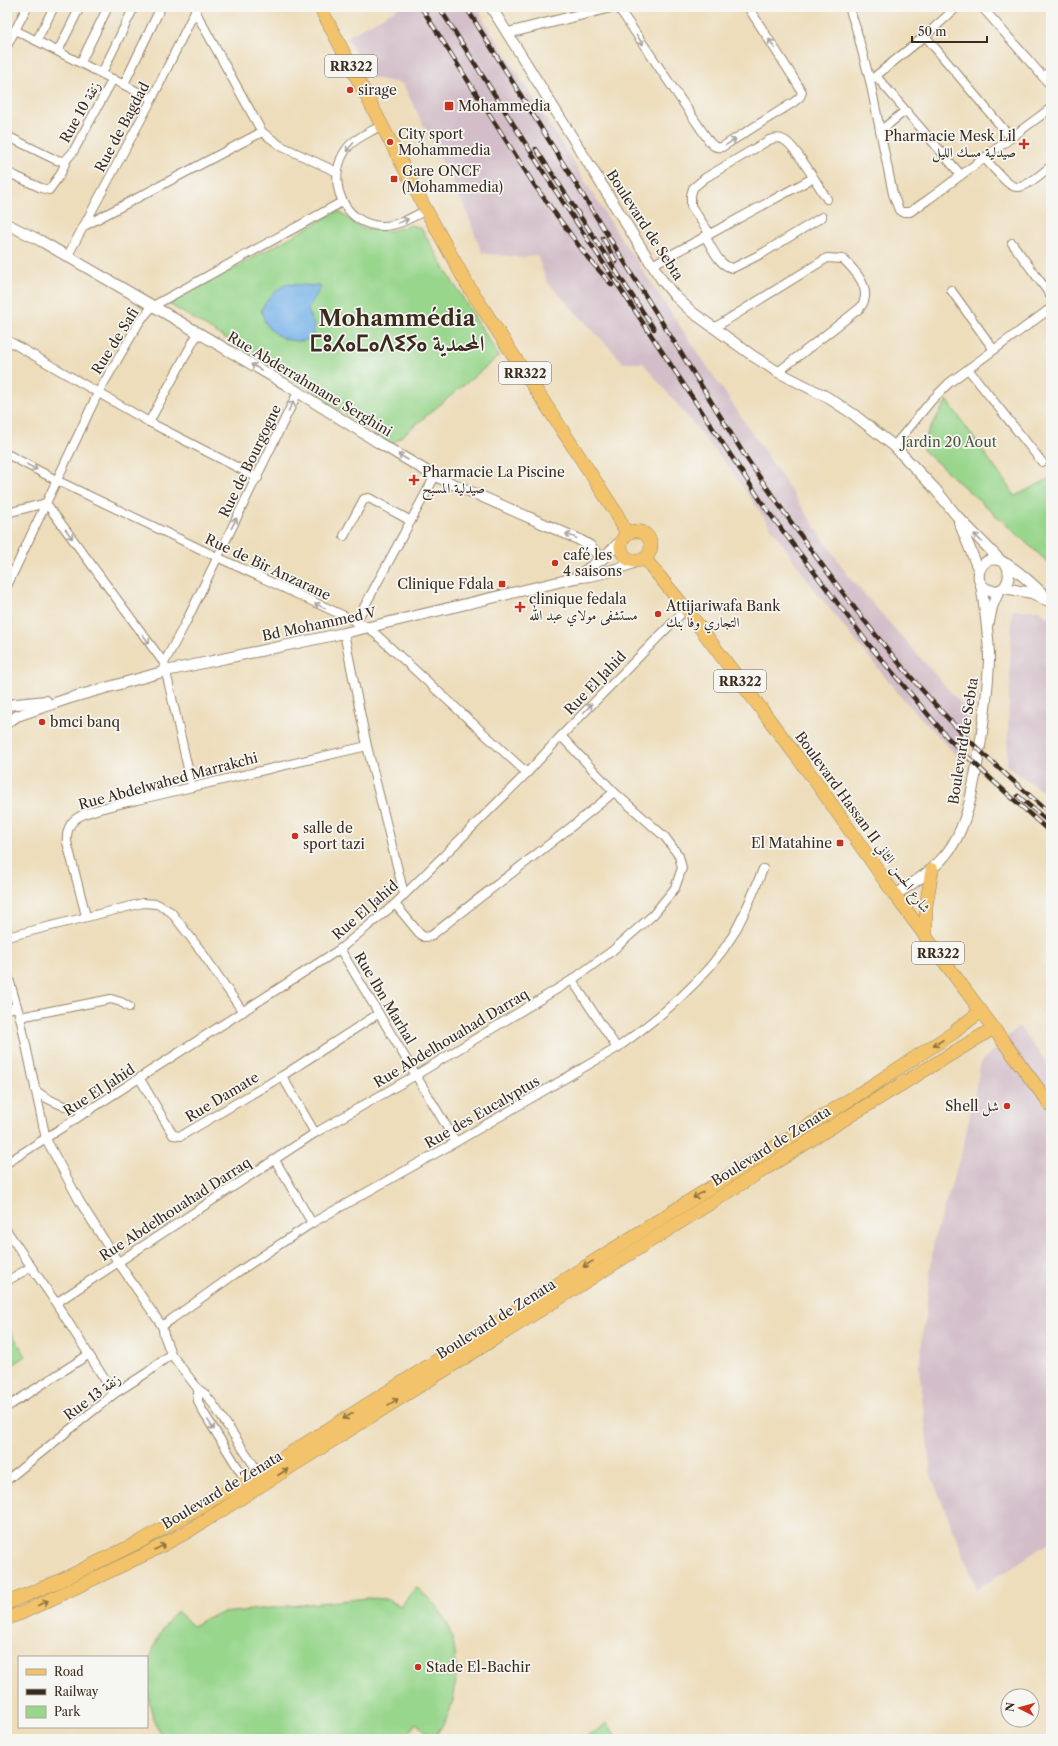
<svg xmlns="http://www.w3.org/2000/svg" width="1058" height="1746" font-family="'Libre Caslon Text',Amiri,'Noto Sans Tifinagh',serif">
<rect width="100%" height="100%" fill="#f6f6f2"/>
<filter id="ink" filterUnits="userSpaceOnUse"><feTurbulence type="fractalNoise" baseFrequency=".025" numOctaves="2"/><feDisplacementMap in="SourceGraphic" scale="8" xChannelSelector="R" yChannelSelector="G"/><feConvolveMatrix kernelMatrix="1 2 1 2 8 2 1 2 1" color-interpolation-filters="sRGB"/></filter>
<filter id="wash" filterUnits="userSpaceOnUse"><feTurbulence type="fractalNoise" baseFrequency=".012" numOctaves="4" result="noise"/><feDisplacementMap in="SourceGraphic" scale="16" xChannelSelector="R" yChannelSelector="G"/><feGaussianBlur stdDeviation="0.9" result="paint"/><feColorMatrix in="noise" values="0 0 0 0 0 0 0 0 0 0 0 0 0 0 0 0 0 1.4 0 .05"/><feComposite in="paint" operator="in"/></filter>
<g filter="url(#wash)">
<rect width="100%" height="100%" fill="#edddbb"/>
<g fill="#d2bdc8">
<polygon points="400,7 476,7 618,234 849,577 969,713 965,764 903,699 816,592 728,466 643,363 624,363 547,282 537,255 522,258 482,253 466,210 403,84 369,77 347,37"/>
<polygon points="1012,610 1039,610 1051,620 1051,797 1007,766"/>
<polygon points="1019,1026 1051,1069 1051,1542 977,1589 931,1475 919,1369 934,1239 963,1148 981,1062"/>
</g>
<g fill="#98d68c" stroke="#6a8055">
<polygon points="338,211 361,228 390,231 411,225 421,228 449,276 499,356 391,445 295,380 169,304"/>
<polygon points="947,400 1015,496 1051,478 1051,565 923,450 927,434"/>
<polygon points="7,1326 26,1356 7,1369"/>
<path d="M416 1587C425 1595 435 1603 441 1613 457 1637 459 1673 453 1700 450 1714 442 1726 434 1738L416 1723 404 1739H163C139 1695 142 1649 177 1611L193 1626 206 1618 222 1613 368 1598 385 1599 401 1606Z"/>
<polygon points="607,1723 618,1739 584,1739"/>
</g>
<path fill="#78b4ea" stroke="#5a6f84" d="M287 284 315 286 318 284 321 287 308 309 311 319 314 324 313 337C300 346 279 339 269 328 265 324 263 316 261 310 267 299 276 289 287 284Z"/>
</g>
<g filter="url(#ink)">
<g fill="none" stroke-linecap="round" stroke-linejoin="round">
<g stroke="#94846c" stroke-width="10">
<g id="minor">
<path d="M618 7 709 141C713 146 715 148 722 147L794 102 800 97 802 92 793 77 748 7"/>
<polyline points="849,7 856,28 870,81 893,194 899,210 902,212 910,212 929,199 1051,108"/>
<polyline points="982,7 1051,86"/>
<polyline points="195,11 262,132 281,146 337,172"/>
<polyline points="15,30 152,99"/>
<polyline points="925,36 1011,138"/>
<polyline points="37,40 54,7"/>
<polyline points="7,46 27,7"/>
<polyline points="58,51 80,7"/>
<polyline points="81,62 108,7"/>
<polyline points="102,73 134,7"/>
<polyline points="876,76 961,175"/>
<polyline points="1043,77 1051,70"/>
<polyline points="872,79 925,36 957,7"/>
<polyline points="124,84 161,7"/>
<path d="M382 125C371 132 356 137 348 147 324 177 342 226 383 226 398 226 413 217 426 210"/>
<polyline points="880,131 905,111"/>
<polyline points="7,136 56,160 65,161 73,152 113,79"/>
<path d="M985 159C1017 193 1013 197 1051 166"/>
<polyline points="7,172 41,188 49,190 60,175 67,159"/>
<polyline points="86,225 262,132"/>
<polyline points="710,234 813,178"/>
<path d="M705 236C712 247 719 267 733 268L763 253 822 217"/>
<polyline points="1012,243 1051,296"/>
<polyline points="67,257 152,99 197,7"/>
<path d="M652 265 710 234 691 206V195L693 188 705 178 769 140C774 138 779 137 784 140 795 145 819 187 827 199"/>
<polyline points="951,290 994,350"/>
<path d="M714 328 827 258 843 259C856 271 874 291 860 308L778 372"/>
<polyline points="7,340 149,422 258,478"/>
<polyline points="968,369 1042,462"/>
<polyline points="149,422 198,333"/>
<polyline points="894,446 931,401 949,383 1051,308"/>
<polyline points="7,454 56,480 217,557 368,627 527,773"/>
<polyline points="7,513 46,503 164,663"/>
<polyline points="344,536 364,499 369,498 411,521"/>
<polyline points="7,586 98,393 140,321 153,306 342,202"/>
<polyline points="356,622 435,476"/>
<polyline points="344,633 367,746 404,894"/>
<polyline points="192,786 164,663 186,622 298,392"/>
<path d="M395 904 419 933 424 937 431 936C492 887 555 842 614 792"/>
<path d="M86 916 67 842C66 833 69 823 77 818 88 809 134 801 150 797 222 780 294 763 367 746"/>
<polyline points="7,937 143,903 157,904 171,912 201,951 243,1012"/>
<polyline points="340,949 456,1142"/>
<polyline points="7,972 20,1017 46,1139 80,1202 118,1262 162,1326 164,1335 171,1354 148,1372 114,1394 7,1480"/>
<polyline points="572,980 617,1048"/>
<polyline points="7,1009 17,1007"/>
<polyline points="20,1017 111,999 121,1002 129,1007"/>
<polyline points="282,1076 315,1133"/>
<polyline points="140,1079 173,1135 181,1136 282,1076 378,1014"/>
<path d="M35 1090C53 1104 66 1107 88 1112"/>
<polyline points="275,1160 312,1223"/>
<polyline points="7,1163 340,949 395,904 527,773 561,736 686,609"/>
<polyline points="7,1231 56,1303 114,1394"/>
<polyline points="7,1281 31,1267"/>
<polyline points="56,1303 315,1133 416,1075 572,980 612,951 653,915 675,888 682,868 679,856 665,837 614,792 561,736"/>
<path d="M162 1326 235 1274 312 1223 456 1142 617 1048C660 1017 705 981 733 935 745 914 754 891 763 869"/>
<polyline points="171,1354 198,1389 205,1394 213,1404 261,1476"/>
<polyline points="198,1389 198,1401 202,1410 248,1484"/>
<polyline points="7,1407 88,1355"/>
</g>
</g>
<g stroke="#94846c" stroke-width="12">
<g id="tertiary">
<polyline points="491,7 640,246 662,280 674,295 692,312 753,356 778,372 827,397 853,414 894,446 935,489 956,515 1001,561"/>
<polyline points="508,33 611,7"/>
<polyline points="7,224 41,241 153,306 285,384 379,443 435,476 578,539 590,546 602,559"/>
<polyline points="959,522 979,571"/>
<path d="M1006 564C1014 578 1004 597 987 589 971 582 980 555 998 560 1011 563 1041 592 1051 602"/>
<polyline points="576,577 602,559 621,541"/>
<polyline points="1004,588 1032,593 1046,600"/>
<polyline points="989,622 992,607 999,590"/>
<polyline points="7,705 46,701"/>
<path d="M7 723 17 716 70 698 166 671 344 633 575 578C596 576 616 570 636 562"/>
<path d="M895 895C916 881 938 868 952 846 968 821 973 788 978 759 983 727 988 693 989 660 989 635 985 609 981 585"/>
</g>
</g>
<g stroke="#94846c" stroke-width="14">
<g id="primary">
<polyline points="320,7 426,210 467,284 615,511 627,534"/>
<circle cx="636" cy="546" r="15"/>
<polyline points="645,559 686,609 816,782 895,895 1051,1106"/>
<polyline points="926,937 926,906 932,870"/>
<polyline points="7,1603 59,1581 141,1541 259,1473 876,1083 953,1033 981,1011"/>
<polyline points="7,1618 22,1613 146,1554 187,1532 838,1123 994,1028"/>
</g>
</g>
<use href="#minor" stroke="#fff" stroke-width="8"/>
<use href="#tertiary" stroke="#fff" stroke-width="10"/>
<use href="#primary" stroke="#f2c36a" stroke-width="13"/>
<g stroke="#3b2a1e" stroke-width="4.5">
<g id="rail">
<polyline points="421,7 535,186 588,258 612,285"/>
<polyline points="439,7 553,187 767,510 870,646 948,738 992,780 1051,833"/>
<path d="M466 7 745 456C811 552 879 647 959 730 988 760 1020 787 1051 814"/>
<polyline points="536,149 654,329"/>
<polyline points="603,238 616,262"/>
<polyline points="1018,796 1051,824"/>
</g>
</g>
<use href="#rail" stroke="#f6f6f2" stroke-width="3" stroke-dasharray="9" stroke-linecap="butt"/>
</g>
<defs><path id="oneway-shaft" d="M-6 0H5M1.5-3L5.5 0L1.5 3" fill="none" stroke-width="1.6" stroke-linecap="round" stroke-linejoin="round"/></defs>
<g stroke="#a79f9a">
<use href="#oneway-shaft" transform="translate(640 40) rotate(57)"/>
<use href="#oneway-shaft" transform="translate(772 44) rotate(-123)"/>
<use href="#oneway-shaft" transform="translate(731 142) rotate(-32)"/>
<use href="#oneway-shaft" transform="translate(350 147) rotate(130)"/>
<use href="#oneway-shaft" transform="translate(403 221) rotate(-21)"/>
<use href="#oneway-shaft" transform="translate(256 367) rotate(-150)"/>
<use href="#oneway-shaft" transform="translate(291 406) rotate(-63)"/>
<use href="#oneway-shaft" transform="translate(403 457) rotate(-150)"/>
<use href="#oneway-shaft" transform="translate(32 467) rotate(28)"/>
<use href="#oneway-shaft" transform="translate(234 523) rotate(-63)"/>
<use href="#oneway-shaft" transform="translate(69 534) rotate(54)"/>
<use href="#oneway-shaft" transform="translate(571 536) rotate(-157)"/>
<use href="#oneway-shaft" transform="translate(978 538) rotate(-134)"/>
<use href="#oneway-shaft" transform="translate(320 606) rotate(-155)"/>
<use href="#oneway-shaft" transform="translate(146 639) rotate(54)"/>
<use href="#oneway-shaft" transform="translate(588 708) rotate(-46)"/>
<use href="#oneway-shaft" transform="translate(211 1425) rotate(58)"/>
</g>
<g stroke="#8d6f40">
<use href="#oneway-shaft" transform="translate(938 1043) rotate(147)"/>
<use href="#oneway-shaft" transform="translate(698 1195) rotate(148)"/>
<use href="#oneway-shaft" transform="translate(588 1264) rotate(148)"/>
<use href="#oneway-shaft" transform="translate(393 1402) rotate(-32)"/>
<use href="#oneway-shaft" transform="translate(348 1416) rotate(148)"/>
<use href="#oneway-shaft" transform="translate(283 1472) rotate(-33)"/>
<use href="#oneway-shaft" transform="translate(160 1547) rotate(-28)"/>
<use href="#oneway-shaft" transform="translate(43 1603) rotate(-25)"/>
</g>
</g>
<g fill="#c8321e" stroke="#f6f6f2" stroke-width="1.5">
<circle cx="350" cy="90" r="4"/>
<rect x="444" y="101" width="10" height="10" rx="2"/>
<circle cx="390" cy="142" r="4"/>
<path d="M1022 138h4v4h4v4h-4v4h-4v-4h-4v-4h4z"/>
<rect x="390" y="175" width="8" height="8" rx="2"/>
<path d="M412 474h4v4h4v4h-4v4h-4v-4h-4v-4h4z"/>
<circle cx="555" cy="563" r="4"/>
<rect x="498" y="580" width="8" height="8" rx="2"/>
<path d="M518 601h4v4h4v4h-4v4h-4v-4h-4v-4h4z"/>
<circle cx="658" cy="614" r="4"/>
<circle cx="42" cy="722" r="4"/>
<circle cx="295" cy="836" r="4"/>
<rect x="836" y="839" width="8" height="8" rx="2"/>
<circle cx="1007" cy="1106" r="4"/>
<circle cx="418" cy="1667" r="4"/>
</g>
<g text-anchor="middle" dominant-baseline="central" stroke-width="3.5" stroke-linejoin="round" paint-order="stroke">
<g fill="#f6f6f2" stroke="#73675e" stroke-width="1">
<rect x="325" y="55" width="52" height="22" rx="3"/>
<rect x="499" y="362" width="52" height="22" rx="3"/>
<rect x="714" y="670" width="52" height="22" rx="3"/>
<rect x="912" y="942" width="52" height="22" rx="3"/>
</g>
<g font-size="13" font-weight="bold" fill="#3b2a1e">
<text x="351" y="66">RR322</text>
<text x="525" y="373">RR322</text>
<text x="740" y="681">RR322</text>
<text x="938" y="953">RR322</text>
</g>
<g font-size="14" fill="#3b2a1e" stroke="#f6f6f2" text-anchor="start">
<text x="358" y="90">sirage</text>
<text x="458" y="106">Mohammedia</text>
<text x="398" y="134">City sport<tspan x="398" dy="16">Mohammedia</tspan></text>
<text x="1016" y="136" text-anchor="end">Pharmacie Mesk Lil<tspan x="1016" dy="16">صيدلية مسك الليل</tspan></text>
<text x="402" y="171">Gare ONCF<tspan x="402" dy="16">(Mohammedia)</tspan></text>
<text x="422" y="472">Pharmacie La Piscine<tspan x="422" dy="16">صيدلية المسبح</tspan></text>
<text x="563" y="555">café les<tspan x="563" dy="16">4 saisons</tspan></text>
<text x="494" y="584" text-anchor="end">Clinique Fdala</text>
<text x="529" y="599">clinique fedala<tspan x="529" dy="16">مستشفى مولاي عبد الله</tspan></text>
<text x="666" y="606">Attijariwafa Bank<tspan x="666" dy="16">التجاري وفا بنك</tspan></text>
<text x="50" y="722">bmci banq</text>
<text x="303" y="828">salle de<tspan x="303" dy="16">sport tazi</tspan></text>
<text x="832" y="843" text-anchor="end">El Matahine</text>
<text x="999" y="1106" text-anchor="end">Shell شل</text>
<text x="426" y="1667">Stade El-Bachir</text>
</g>
<g font-size="14" fill="#3b2a1e" stroke="#f6f6f2">
<text transform="translate(80 112) rotate(-61)">Rue 10 زنقة</text>
<text transform="translate(122 127) rotate(-62)">Rue de Bagdad</text>
<text transform="translate(645 225) rotate(57)">Boulevard de Sebta</text>
<text transform="translate(115 341) rotate(-58)">Rue de Safi</text>
<text transform="translate(310 384) rotate(31)">Rue Abderrahmane Serghini</text>
<text transform="translate(250 461) rotate(-64)">Rue de Bourgogne</text>
<text transform="translate(268 567) rotate(25)">Rue de Bir Anzarane</text>
<text transform="translate(319 624) rotate(-12)">Bd Mohammed V</text>
<text transform="translate(595 683) rotate(-46)">Rue El Jahid</text>
<text transform="translate(963 741) rotate(-81)">Boulevard de Sebta</text>
<text transform="translate(168 781) rotate(-15)">Rue Abdelwahed Marrakchi</text>
<text transform="translate(863 822) rotate(54)">Boulevard Hassan II شارع الحسن الثاني</text>
<text transform="translate(365 910) rotate(-41)">Rue El Jahid</text>
<text transform="translate(385 998) rotate(59)">Rue Ibn Marhal</text>
<text transform="translate(451 1038) rotate(-31)">Rue Abdelhouahad Darraq</text>
<text transform="translate(99 1090) rotate(-33)">Rue El Jahid</text>
<text transform="translate(222 1097) rotate(-31)">Rue Damate</text>
<text transform="translate(482 1112) rotate(-30)">Rue des Eucalyptus</text>
<text transform="translate(771 1146) rotate(-32)">Boulevard de Zenata</text>
<text transform="translate(175 1209) rotate(-33)">Rue Abdelhouahad Darraq</text>
<text transform="translate(496 1319) rotate(-32)">Boulevard de Zenata</text>
<text transform="translate(92 1397) rotate(-37)">Rue 13 زنقة</text>
<text transform="translate(222 1490) rotate(-31)">Boulevard de Zenata</text>
</g>
<g font-size="14" fill="#52553a" stroke="#f6f6f2">
<text x="949" y="442">Jardin 20 Aout</text>
</g>
<g font-size="22" font-weight="bold" fill="#3b2a1e" stroke="#f6f6f2">
<text x="397" y="318">Mohammédia<tspan x="397" dy="25">ⵎⵓⵃⴰⵎⴰⴷⵉⵢⴰ المحمدية</tspan></text>
</g>
</g>
<rect width="1058" height="1746" fill="none" stroke="#f6f6f2" stroke-width="24"/>
<rect x="18" y="1656" width="130" height="72" fill="#f6f6f2" stroke="#aba49d"/>
<rect x="26" y="1669" width="20" height="6" fill="#f2c36a" stroke="#aba49d"/>
<text x="54" y="1676" font-size="12" fill="#3b2a1e">Road</text>
<rect x="26" y="1689" width="20" height="6" fill="#3b2a1e" stroke="#aba49d"/>
<text x="54" y="1696" font-size="12" fill="#3b2a1e">Railway</text>
<rect x="26" y="1706" width="20" height="12" fill="#98d68c" stroke="#aba49d"/>
<text x="54" y="1716" font-size="12" fill="#3b2a1e">Park</text>
<g transform="translate(1020 1708) rotate(276)"><circle r="19" fill="#f6f6f2" stroke="#aba49d"/>
<path d="M0-3L7 15L0 10L-7 15Z" fill="#c8321e"/>
<text y="-6" font-size="11" font-weight="bold" text-anchor="middle" fill="#3b2a1e">N</text>
</g>
<path d="M912 36v6h75v-6" fill="none" stroke="#3b2a1e" stroke-width="2"/>
<text x="918" y="36" font-size="12" fill="#3b2a1e" stroke="#f6f6f2" stroke-width="3" paint-order="stroke">50 m</text>
</svg>
